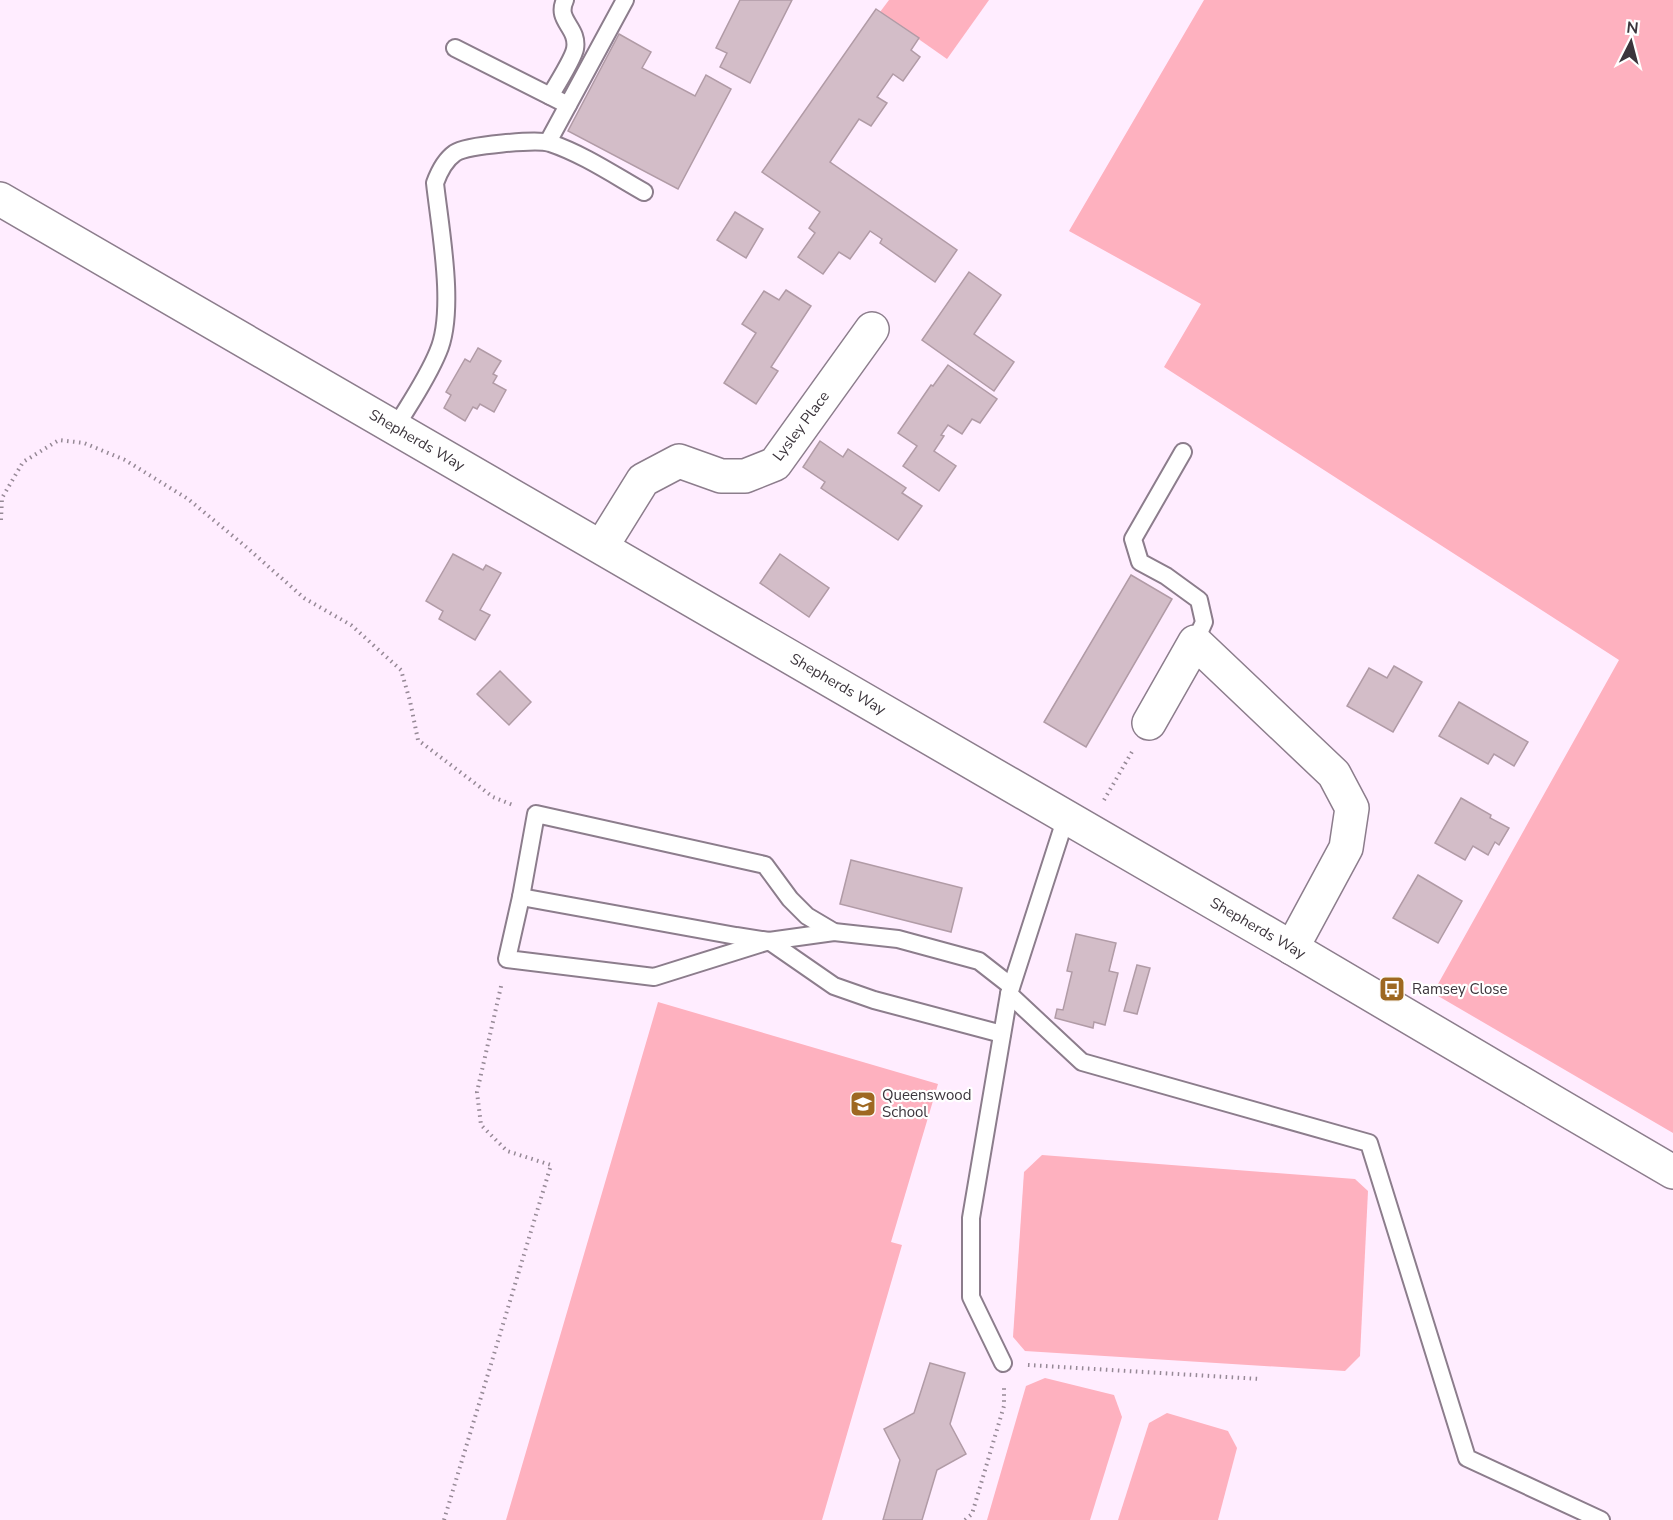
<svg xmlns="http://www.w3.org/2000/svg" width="1673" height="1520" font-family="'Nunito Sans',sans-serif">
<rect width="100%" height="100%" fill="#ffedff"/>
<g fill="#feb1bf">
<polygon points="889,0 989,0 947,59 880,12"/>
<polygon points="1204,0 1673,0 1673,1133 1433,993 1619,660 1164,367 1201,304 1069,231"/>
<polygon points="658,1002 938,1084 891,1242 902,1245 822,1520 506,1520"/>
<polygon points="1042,1155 1355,1179 1368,1191 1360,1356 1345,1371 1025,1351 1013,1337 1024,1172"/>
<polygon points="1045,1378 1114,1395 1122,1417 1090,1520 987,1520 1026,1386"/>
<polygon points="1167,1413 1228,1431 1237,1448 1218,1520 1118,1520 1149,1423"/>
</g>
<g fill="#d3bdc8" stroke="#b19ba6" stroke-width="1.5">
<polygon points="740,0 792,0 750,83 720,67 727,53 716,48"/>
<polygon points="876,9 919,38 911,50 920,57 903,81 893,74 877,97 887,103 871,126 859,119 830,162 957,250 935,282 880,243 882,239 870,231 850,259 839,252 823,274 798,257 815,233 809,228 820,212 762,172"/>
<polygon points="619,34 651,52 642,68 695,96 706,75 731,89 678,189 568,131"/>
<polygon points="735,212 763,229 746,258 717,240"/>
<polygon points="969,272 1001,295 974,334 1014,362 994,391 922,340"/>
<polygon points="786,290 811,306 771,367 778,371 756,404 724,383 756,333 742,324 764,291 779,300"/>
<polygon points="478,348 501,361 493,374 497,376 493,383 506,390 494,412 480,404 477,409 473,407 465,421 444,408 451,395 446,392 465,359 470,362"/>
<polygon points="948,365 997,399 980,423 972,419 962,434 948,425 941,435 944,436 934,451 956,466 939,491 903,466 917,446 898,433 931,385 933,386"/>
<polygon points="820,441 843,457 848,449 906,488 902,493 922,506 898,540 821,488 825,482 803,467"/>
<polygon points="453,554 483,570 486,565 501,573 480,610 490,615 475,640 439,619 443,611 426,601"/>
<polygon points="780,554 829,588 809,617 760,583"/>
<polygon points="1131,575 1172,599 1086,747 1044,722"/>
<polygon points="1394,666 1422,682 1393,732 1347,706 1369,668 1387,678"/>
<polygon points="500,671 531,702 509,725 477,694"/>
<polygon points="1459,702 1528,742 1514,766 1494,754 1488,764 1439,736"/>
<polygon points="1461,798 1491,815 1490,818 1509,828 1499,845 1495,842 1488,855 1473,846 1465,860 1435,843"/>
<polygon points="851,860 962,888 951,932 840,904"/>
<polygon points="1418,875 1462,901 1438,943 1393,918"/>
<polygon points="1076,934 1116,943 1109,971 1118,973 1105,1025 1094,1022 1093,1028 1055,1018 1057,1009 1063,1010 1072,972 1067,971"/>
<polygon points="1137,965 1150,968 1137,1014 1124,1011"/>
<polygon points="930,1363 965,1373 950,1424 966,1454 937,1470 922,1520 883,1520 900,1460 884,1429 914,1413"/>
</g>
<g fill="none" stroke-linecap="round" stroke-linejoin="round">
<g stroke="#8c7d8c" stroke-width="20">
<g id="lane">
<polyline points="455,48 568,105"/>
<path d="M550 96C556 86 573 59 575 49 579 27 555 21 565 0"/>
<polyline points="548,142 625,0"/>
<path d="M395 428C410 403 427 379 438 352 456 311 440 229 435 183 439 172 445 160 455 153 467 145 537 139 550 143 583 154 614 175 644 192"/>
<polyline points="1183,452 1133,539 1140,562 1166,576 1199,600 1204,622 1195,642"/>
<polyline points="1066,817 1009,994 1082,1062 1369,1143 1467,1458 1601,1520"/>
<polyline points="521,897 736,936 769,941 834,932"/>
<polyline points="1002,1034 874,1000 834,986 769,941 654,977 507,959 521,897 536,814 765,865 790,899 807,916 834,932 898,939 979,961 1011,986"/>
<polyline points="1003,1363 971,1297 971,1218 1009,994"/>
</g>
</g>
<g stroke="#8c7d8c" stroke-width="36">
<g id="street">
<polyline points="602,546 643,480 679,461 721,476 745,476 775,464 872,329"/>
<polyline points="1149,723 1195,642 1334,774 1352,808 1346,848 1292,948"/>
</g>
</g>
<g stroke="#8c7d8c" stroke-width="36">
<path id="secondary" d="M0 199C429 448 859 695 1287 945 1416 1021 1544 1097 1673 1172"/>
</g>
<g stroke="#968996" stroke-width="4" stroke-dasharray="1.5 4.5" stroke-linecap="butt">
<polyline points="1,520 2,498 23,462 59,440 84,443 125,460 188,499 245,546 304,598 351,625 401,670 410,701 418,740 493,797 513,805"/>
<polyline points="1104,800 1133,750"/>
<polyline points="1028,1365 1260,1379"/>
<polyline points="444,1520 551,1165 507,1151 481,1125 477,1092 502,982"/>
<polyline points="965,1520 972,1514 1004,1406 1004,1387"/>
</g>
<use href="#lane" stroke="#fff" stroke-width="16"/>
<use href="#street" stroke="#fff" stroke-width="33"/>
<use href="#secondary" stroke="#fff" stroke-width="33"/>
</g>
<defs>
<g id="bus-square" transform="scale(1.35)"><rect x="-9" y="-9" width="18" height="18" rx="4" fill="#9e6821" stroke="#fff"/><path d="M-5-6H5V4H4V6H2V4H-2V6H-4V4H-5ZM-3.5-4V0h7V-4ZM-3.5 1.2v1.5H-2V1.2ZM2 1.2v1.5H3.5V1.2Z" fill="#fff"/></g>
<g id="school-square" transform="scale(1.35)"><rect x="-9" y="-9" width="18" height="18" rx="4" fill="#9e6821" stroke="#fff"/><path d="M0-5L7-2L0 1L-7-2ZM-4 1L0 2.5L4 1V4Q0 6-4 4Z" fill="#fff"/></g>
</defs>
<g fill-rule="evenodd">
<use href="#bus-square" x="1392" y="989"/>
<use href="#school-square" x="863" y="1104"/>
</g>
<g text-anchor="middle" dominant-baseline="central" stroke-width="4.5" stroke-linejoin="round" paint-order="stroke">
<g font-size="15" fill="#3b343b" stroke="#fff">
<text transform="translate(801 426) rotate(-53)">Lysley Place</text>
<text transform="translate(417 440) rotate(30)">Shepherds Way</text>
<text transform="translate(838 684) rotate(30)">Shepherds Way</text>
<text transform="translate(1258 928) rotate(30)">Shepherds Way</text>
</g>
<g font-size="15" fill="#3b343b" stroke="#fff" text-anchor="start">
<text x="1412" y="989">Ramsey Close</text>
<text x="882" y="1095">Queenswood<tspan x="882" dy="17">School</tspan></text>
</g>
</g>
<g transform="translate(1631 42) rotate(6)" stroke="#ffffff" stroke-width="4.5" paint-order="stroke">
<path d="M0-4.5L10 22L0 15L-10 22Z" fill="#3b343b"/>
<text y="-9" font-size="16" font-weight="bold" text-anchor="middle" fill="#3b343b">N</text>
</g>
</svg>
